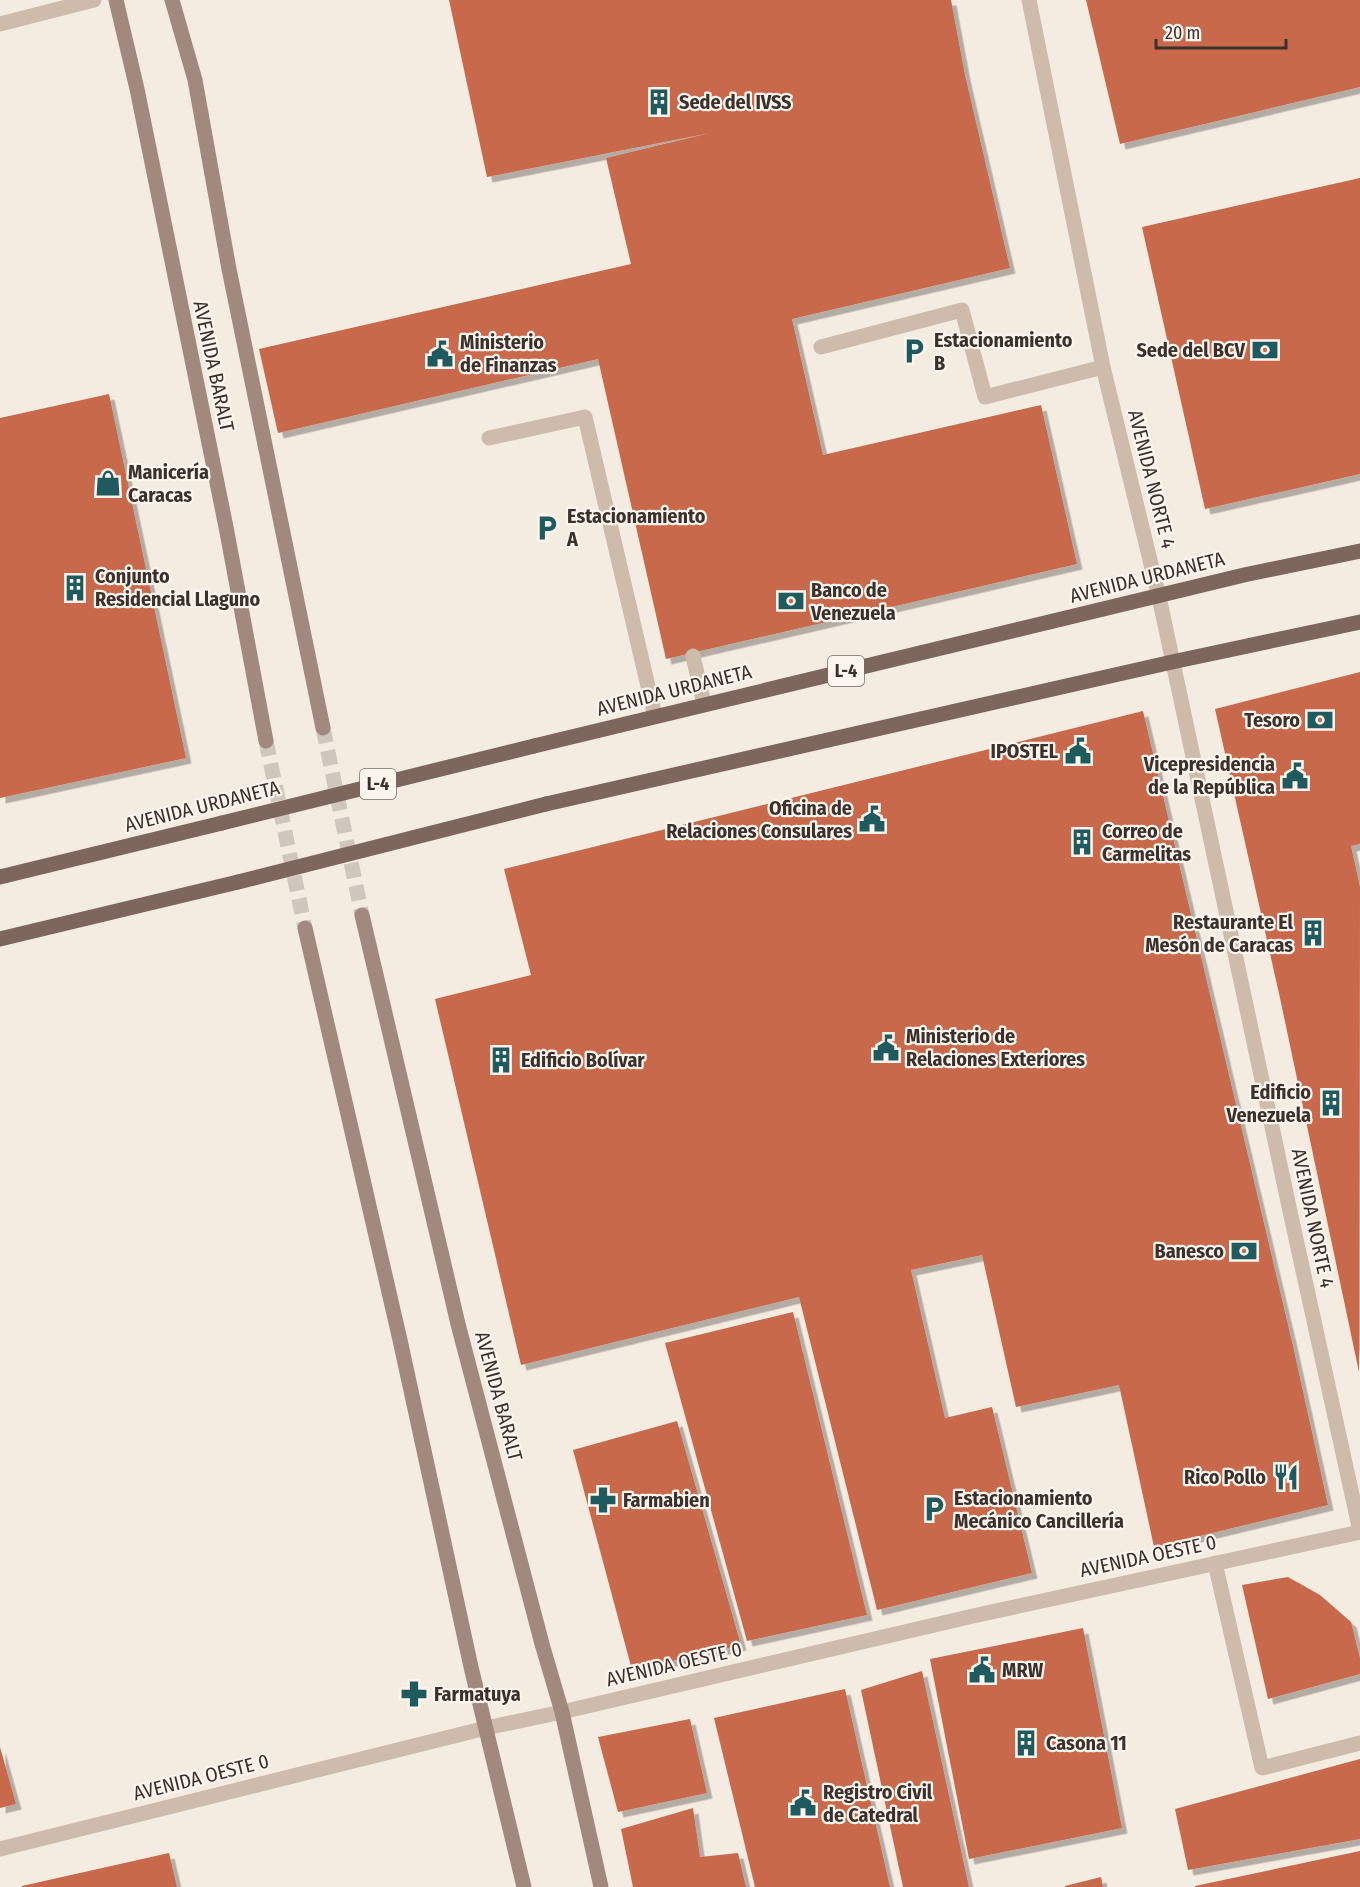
<svg xmlns="http://www.w3.org/2000/svg" width="1360" height="1887" font-family="'Fira Sans Condensed',sans-serif">
<defs>
<filter id="shadow"><feDropShadow dx="5.5" dy="5.5" stdDeviation="0" flood-color="#0004"/></filter>
</defs>
<rect width="100%" height="100%" fill="#f4ebe1"/>
<g fill="#c8694b" filter="url(#shadow)">
<polygon points="449,0 951,0 965,75 1010,268 792,319 823,455 1041,405 1077,564 666,659 598,359 278,433 259,349 631,264 606,158 710,133 487,177"/>
<polygon points="1086,0 1360,0 1360,87 1120,144"/>
<polygon points="1360,178 1360,474 1205,509 1142,227"/>
<polygon points="109,394 186,758 0,798 0,418"/>
<polygon points="1360,672 1360,844 1351,846 1360,887 1359,1372 1280,998 1215,709"/>
<polygon points="1143,711 1293,1346 1328,1505 1154,1547 1119,1385 1016,1407 982,1255 911,1270 945,1418 992,1407 1032,1573 877,1610 799,1297 521,1365 435,999 531,975 504,869"/>
<polygon points="793,1312 867,1615 747,1641 665,1343"/>
<polygon points="677,1421 741,1645 632,1670 573,1450"/>
<polygon points="1288,1577 1320,1595 1351,1622 1360,1658 1360,1674 1268,1699 1242,1585"/>
<polygon points="1083,1628 1122,1828 969,1859 930,1659"/>
<polygon points="922,1671 969,1887 903,1887 861,1690"/>
<polygon points="845,1689 890,1887 755,1887 714,1718"/>
<polygon points="690,1719 707,1793 618,1812 598,1737"/>
<polygon points="0,1747 16,1804 0,1808"/>
<polygon points="1360,1759 1360,1839 1188,1870 1175,1809"/>
<polygon points="693,1808 700,1857 738,1853 746,1887 633,1887 621,1829"/>
<polygon points="1360,1851 1360,1887 1195,1887 1195,1886"/>
<polygon points="169,1853 177,1887 22,1887 22,1886"/>
<polygon points="1101,1877 1103,1887 1065,1887 1065,1886"/>
</g>
<g fill="none" stroke-linecap="round" stroke-linejoin="round">
<g stroke="#cfc6bd" stroke-width="15" stroke-dasharray="15 8" stroke-linecap="butt">
<polyline points="323,728 362,915"/>
<polyline points="266,741 305,928"/>
</g>
<g stroke="#cdbbac" stroke-width="15">
<polyline points="821,347 962,310 985,397 1103,367"/>
<polyline points="489,438 585,417 655,716"/>
<polyline points="693,656 704,704"/>
<polyline points="1215,1563 1262,1768 1360,1743"/>
</g>
<g stroke="#cdbbac" stroke-width="15">
<polyline points="1029,0 1103,367 1159,597 1291,1216 1360,1531"/>
<polyline points="0,24 94,0"/>
<polyline points="0,1849 486,1728 562,1712 973,1616 1360,1532"/>
</g>
<g stroke="#a18a7d" stroke-width="15">
<polyline points="116,0 137,89 226,527 266,741"/>
<polyline points="172,0 195,80 229,269 323,728"/>
<polyline points="362,915 458,1324 542,1644 562,1712 601,1887"/>
<polyline points="305,928 400,1340 471,1667 524,1887"/>
</g>
<g stroke="#7d675c" stroke-width="15">
<polyline points="534,746 1244,575 1360,551"/>
<polyline points="546,804 1172,662 1360,622"/>
<polyline points="0,877 222,823"/>
<polyline points="0,939 238,882"/>
</g>
<g stroke="#7d675c" stroke-width="15">
<polyline points="222,823 534,746"/>
<polyline points="238,882 546,804"/>
</g>
</g>
<defs>
<g id="building-bare" transform="scale(2.07)"><path d="M-4-6H4V6H1V3H-1V6H-4ZM-2.5-4.3h1.7v1.8h-1.7ZM.8-4.3h1.7v1.8H.8ZM-2.5-1h1.7V.8h-1.7ZM.8-1h1.7V.8H.8Z" fill="#1f5a5e" stroke="#fbf5ee" stroke-width="2.5" paint-order="stroke"/></g>
<g id="bank-bare" transform="scale(2.07)"><path d="M-6-4H6V4H-6ZM0-2.3a2.3 2.3 0 1 0 0 4.6a2.3 2.3 0 1 0 0-4.6Z" fill="#1f5a5e" stroke="#fbf5ee" stroke-width="2.5" paint-order="stroke"/></g>
<g id="parking-bare" transform="scale(2.07)"><path d="M-3.5-5.5H1a3.5 3.5 0 0 1 0 7H-1V5.5H-3.5ZM-1-3.4V-.6H.8a1.4 1.4 0 0 0 0-2.8Z" fill="#1f5a5e" stroke="#fbf5ee" stroke-width="2.5" paint-order="stroke"/></g>
<g id="civic-bare" transform="scale(2.07)"><path d="M-.6-6.5H3V-4.5H.6V-3L4-1V1h2V6H-6V1h2V-1L-.6-3ZM-1.2 2.5V6h2.4V2.5Z" fill="#1f5a5e" stroke="#fbf5ee" stroke-width="2.5" paint-order="stroke"/></g>
<g id="shop-bare" transform="scale(2.07)"><path d="M-5-2.5h2.3a2.7 3.5 0 0 1 5.4 0H5L5.5 6h-11ZM-1.5-2.5h3a1.5 2.3 0 0 0-3 0Z" fill="#1f5a5e" stroke="#fbf5ee" stroke-width="2.5" paint-order="stroke"/></g>
<g id="restaurant-bare" transform="scale(2.07)"><path d="M-5-6h1v4h1v-4h1v4h1v-4h1v5L-1.5 .5V6h-2V.5L-5-1ZM5-6V6H3V1.5H1.5Q1.5-4 5-6Z" fill="#1f5a5e" stroke="#fbf5ee" stroke-width="2.5" paint-order="stroke"/></g>
<g id="pharmacy-bare" transform="scale(2.07)"><path d="M-2-6h4v4h4v4h-4v4h-4v-4h-4v-4h4Z" fill="#1f5a5e" stroke="#fbf5ee" stroke-width="2.5" paint-order="stroke"/></g>
</defs>
<g fill-rule="evenodd">
<use href="#building-bare" x="659" y="102"/>
<use href="#bank-bare" x="1265" y="350"/>
<use href="#parking-bare" x="914" y="351"/>
<use href="#civic-bare" x="440" y="354"/>
<use href="#shop-bare" x="108" y="483"/>
<use href="#parking-bare" x="547" y="528"/>
<use href="#building-bare" x="75" y="588"/>
<use href="#bank-bare" x="791" y="601"/>
<use href="#bank-bare" x="1320" y="720"/>
<use href="#civic-bare" x="1078" y="751"/>
<use href="#civic-bare" x="1295" y="776"/>
<use href="#civic-bare" x="872" y="819"/>
<use href="#building-bare" x="1082" y="842"/>
<use href="#building-bare" x="1313" y="933"/>
<use href="#civic-bare" x="886" y="1048"/>
<use href="#building-bare" x="501" y="1060"/>
<use href="#building-bare" x="1331" y="1103"/>
<use href="#bank-bare" x="1244" y="1251"/>
<use href="#restaurant-bare" x="1286" y="1477"/>
<use href="#pharmacy-bare" x="603" y="1500"/>
<use href="#parking-bare" x="934" y="1509"/>
<use href="#civic-bare" x="982" y="1670"/>
<use href="#pharmacy-bare" x="414" y="1694"/>
<use href="#building-bare" x="1026" y="1743"/>
<use href="#civic-bare" x="803" y="1803"/>
</g>
<g text-anchor="middle" dominant-baseline="central" stroke-width="4.5" stroke-linejoin="round" paint-order="stroke">
<g fill="#fbf5ee" stroke="#756b66" stroke-width="1.5">
<rect x="828" y="656" width="36" height="30" rx="4.5"/>
<rect x="360" y="769" width="36" height="30" rx="4.5"/>
</g>
<g font-size="18" font-weight="bold" fill="#3b302b">
<text x="846" y="671">L-4</text>
<text x="378" y="784">L-4</text>
</g>
<g font-size="20" font-weight="bold" fill="#3b302b" stroke="#fbf5ee" text-anchor="start">
<text x="679" y="102">Sede del IVSS</text>
<text x="934" y="340">Estacionamiento<tspan x="934" dy="23">B</tspan></text>
<text x="460" y="342">Ministerio<tspan x="460" dy="23">de Finanzas</tspan></text>
<text x="1245" y="350" text-anchor="end">Sede del BCV</text>
<text x="128" y="472">Manicería<tspan x="128" dy="23">Caracas</tspan></text>
<text x="567" y="516">Estacionamiento<tspan x="567" dy="23">A</tspan></text>
<text x="95" y="576">Conjunto<tspan x="95" dy="23">Residencial Llaguno</tspan></text>
<text x="811" y="590">Banco de<tspan x="811" dy="23">Venezuela</tspan></text>
<text x="1300" y="720" text-anchor="end">Tesoro</text>
<text x="1058" y="751" text-anchor="end">IPOSTEL</text>
<text x="1275" y="764" text-anchor="end">Vicepresidencia<tspan x="1275" dy="23">de la República</tspan></text>
<text x="852" y="808" text-anchor="end">Oficina de<tspan x="852" dy="23">Relaciones Consulares</tspan></text>
<text x="1102" y="831">Correo de<tspan x="1102" dy="23">Carmelitas</tspan></text>
<text x="1293" y="922" text-anchor="end">Restaurante El<tspan x="1293" dy="23">Mesón de Caracas</tspan></text>
<text x="906" y="1036">Ministerio de<tspan x="906" dy="23">Relaciones Exteriores</tspan></text>
<text x="521" y="1060">Edificio Bolívar</text>
<text x="1311" y="1092" text-anchor="end">Edificio<tspan x="1311" dy="23">Venezuela</tspan></text>
<text x="1224" y="1251" text-anchor="end">Banesco</text>
<text x="1266" y="1477" text-anchor="end">Rico Pollo</text>
<text x="954" y="1498">Estacionamiento<tspan x="954" dy="23">Mecánico Cancillería</tspan></text>
<text x="623" y="1500">Farmabien</text>
<text x="1002" y="1670">MRW</text>
<text x="434" y="1694">Farmatuya</text>
<text x="1046" y="1743">Casona 11</text>
<text x="823" y="1792">Registro Civil<tspan x="823" dy="23">de Catedral</tspan></text>
</g>
<g font-size="20" fill="#3b302b" stroke="#fbf5ee">
<text transform="translate(214 366) rotate(78)">AVENIDA BARALT</text>
<text transform="translate(1152 479) rotate(76)">AVENIDA NORTE 4</text>
<text transform="translate(1147 577) rotate(-14)">AVENIDA URDANETA</text>
<text transform="translate(674 690) rotate(-14)">AVENIDA URDANETA</text>
<text transform="translate(202 806) rotate(-14)">AVENIDA URDANETA</text>
<text transform="translate(1313 1218) rotate(78)">AVENIDA NORTE 4</text>
<text transform="translate(499 1396) rotate(75)">AVENIDA BARALT</text>
<text transform="translate(1148 1556) rotate(-12)">AVENIDA OESTE 0</text>
<text transform="translate(674 1664) rotate(-13)">AVENIDA OESTE 0</text>
<text transform="translate(201 1777) rotate(-14)">AVENIDA OESTE 0</text>
</g>
</g>
<path d="M1156 39v9h130v-9" fill="none" stroke="#3b302b" stroke-width="3"/>
<text x="1165" y="39" font-size="18" fill="#3b302b" stroke="#fbf5ee" stroke-width="4.5" paint-order="stroke">20 m</text>
</svg>
